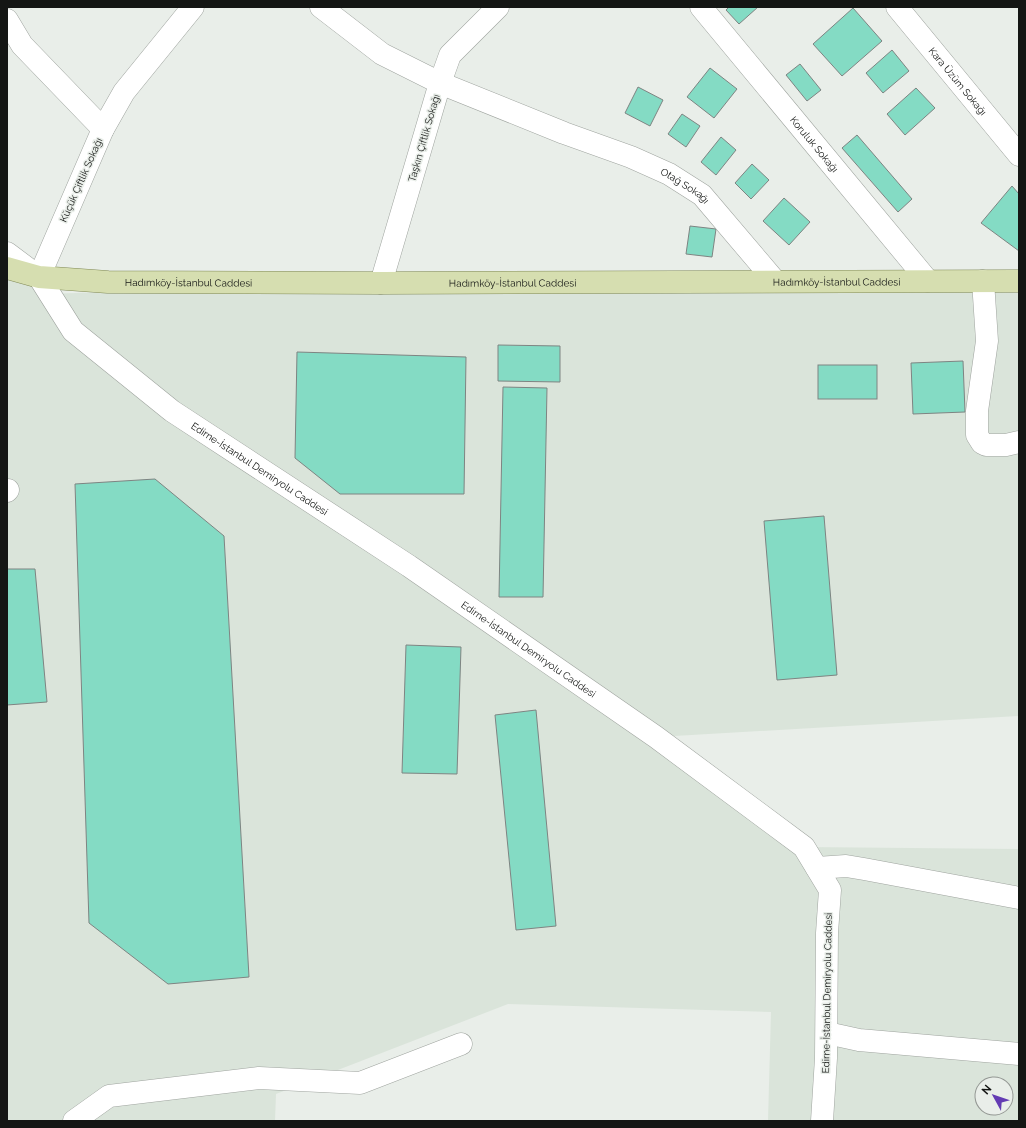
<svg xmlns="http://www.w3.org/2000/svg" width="1026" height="1128" font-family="Raleway,sans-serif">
<rect width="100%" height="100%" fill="#e9eee9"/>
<path fill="#dae4da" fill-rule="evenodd" d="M7 276 34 285 46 294 381 283 1019 288V716L657 737 804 847 1019 849V1121H768L771 1012 508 1004 276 1094 275 1121H7ZM982 1084H1006V1108H982Z"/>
<g fill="#84dbc4" stroke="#7e8482">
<polygon points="729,7 758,7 739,24 726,10"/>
<polygon points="853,8 882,41 842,76 813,44"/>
<polygon points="892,50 909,71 883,93 866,73"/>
<polygon points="800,64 821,90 807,101 786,75"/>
<polygon points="710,68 737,89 714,118 687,97"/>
<polygon points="638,87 663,100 650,126 625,113"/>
<polygon points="916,88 935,108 905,135 887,114"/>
<polygon points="682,114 700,126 686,147 668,134"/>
<polygon points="857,135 912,199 898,212 842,148"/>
<polygon points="721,137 736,150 716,175 701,162"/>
<polygon points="752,164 769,180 751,199 735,183"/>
<polygon points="1012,186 1019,194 1019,251 981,223"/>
<polygon points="784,198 810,222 789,245 763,221"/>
<polygon points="690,226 716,229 712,257 686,254"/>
<polygon points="498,345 560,346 560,382 498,381"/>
<polygon points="297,352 466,357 464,494 340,494 295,458"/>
<polygon points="963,361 965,412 913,414 911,363"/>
<rect x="818" y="365" width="59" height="34"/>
<polygon points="503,387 547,388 543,597 499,597"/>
<polygon points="155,479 224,536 249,977 168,984 89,923 75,484"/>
<polygon points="824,516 837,675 777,680 764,521"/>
<polygon points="7,569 35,569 47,702 7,705"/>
<polygon points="406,645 461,647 457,774 402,773"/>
<polygon points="536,710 556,926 516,930 495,715"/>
</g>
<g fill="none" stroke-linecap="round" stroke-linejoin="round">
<g stroke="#9fa49f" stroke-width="23">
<g id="minor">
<polyline points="321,7 382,54 440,83 381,283"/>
<path id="s1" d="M498 7 450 55 440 83 564 133 631 157 669 174 702 195 775 281"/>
<path id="s2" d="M701 7 928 281"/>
<path id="s3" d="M897 7 1019 155"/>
<polyline points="7,20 22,45 103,129 39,277"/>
<polyline points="103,129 124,92 193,7"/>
<path id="s4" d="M7 253 39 277 73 331 172 411 409 566 656 737 804 847 830 890 827 933 826 1058 822 1121"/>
<polyline points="983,281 987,341 977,411 977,435 982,443 986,445 1006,445 1019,442"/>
<polyline points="7,491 8,490"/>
<polyline points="817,868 846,866 864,869 1019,898"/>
<polyline points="827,1033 859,1040 1019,1054"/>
<polyline points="74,1121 109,1096 259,1078 360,1083 461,1044"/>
</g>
</g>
<g stroke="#818a57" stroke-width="23">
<g id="major">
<path id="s5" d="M7 268 39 277 108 282 381 283 1019 281"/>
</g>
</g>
<use href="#minor" stroke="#fff" stroke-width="22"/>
<use href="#major" stroke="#d6deb0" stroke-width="22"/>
</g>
<g text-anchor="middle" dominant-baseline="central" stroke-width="3" stroke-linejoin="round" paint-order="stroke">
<g font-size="10" fill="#141614" stroke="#e9eee9">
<text stroke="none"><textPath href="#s3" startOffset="96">Kara Üzüm Sokağı</textPath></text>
<text transform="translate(424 138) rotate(-74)">Taşkın Çiftlik Sokağı</text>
<text stroke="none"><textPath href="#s2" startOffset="178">Koruluk Sokağı</textPath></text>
<text transform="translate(81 180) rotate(-66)">Küçük Çiftlik Sokağı</text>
<text stroke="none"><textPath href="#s1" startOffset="364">Otağ Sokağı</textPath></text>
<text stroke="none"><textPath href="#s5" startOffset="831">Hadımköy-İstanbul Caddesi</textPath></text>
<text stroke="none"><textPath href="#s5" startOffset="183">Hadımköy-İstanbul Caddesi</textPath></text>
<text stroke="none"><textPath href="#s5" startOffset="507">Hadımköy-İstanbul Caddesi</textPath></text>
<text stroke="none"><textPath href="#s4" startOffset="336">Edirne-İstanbul Demiryolu Caddesi</textPath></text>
<text stroke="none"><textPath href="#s4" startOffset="660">Edirne-İstanbul Demiryolu Caddesi</textPath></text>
<text transform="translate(827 993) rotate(-89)">Edirne-İstanbul Demiryolu Caddesi</text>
</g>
</g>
<rect width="1026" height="1128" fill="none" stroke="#141614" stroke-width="16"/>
<g transform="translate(994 1096) rotate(310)"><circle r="19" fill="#e9eee9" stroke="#949894"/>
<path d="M0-3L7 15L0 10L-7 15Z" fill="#633bb3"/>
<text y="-6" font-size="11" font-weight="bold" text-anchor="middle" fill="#141614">N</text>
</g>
</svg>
